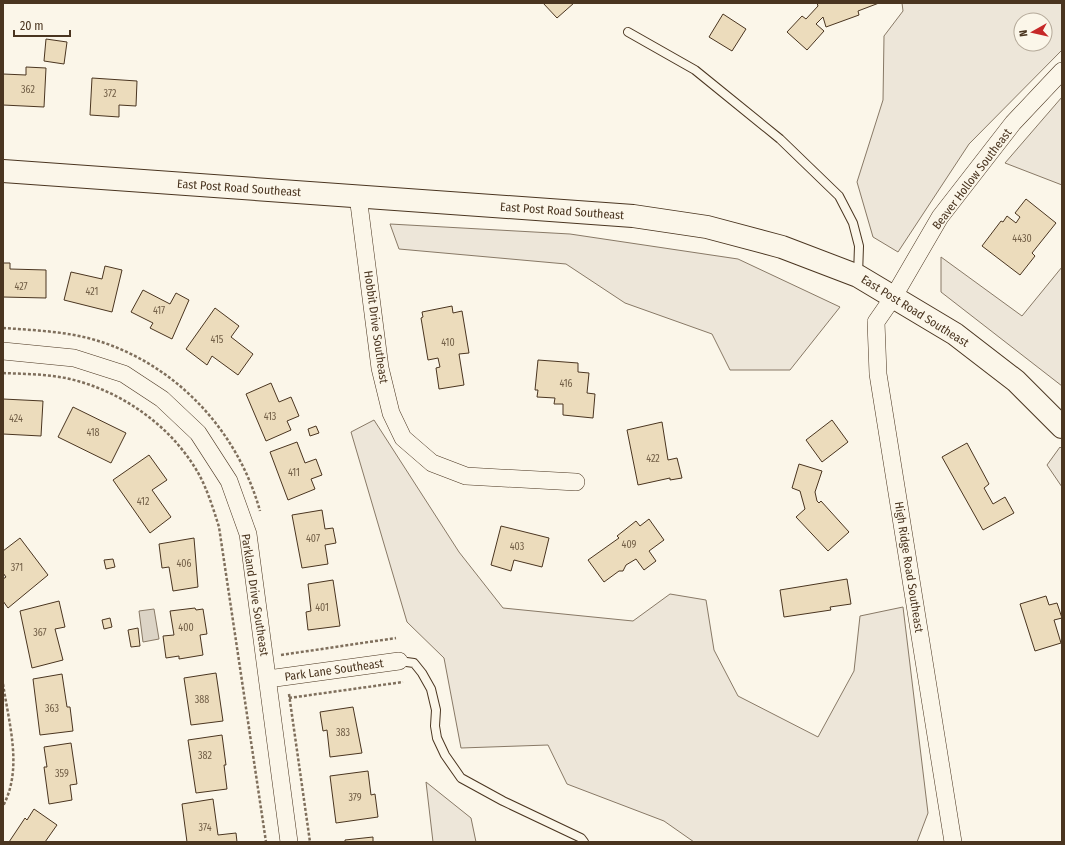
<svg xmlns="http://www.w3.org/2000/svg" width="1065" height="845" font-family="'Fira Sans Condensed',sans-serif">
<rect width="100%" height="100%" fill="#fbf6e9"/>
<g fill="#ede6d9" stroke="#887966" fill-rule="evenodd">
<path d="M902 3H1062V50L969 144 898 252 873 237 857 182 883 100 884 36 903 11ZM1021 20H1045V44H1021Z"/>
<polygon points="1062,97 1062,185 1005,163"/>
<polygon points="390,224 570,234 738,259 840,307 790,370 730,370 712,334 625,303 566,264 399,249"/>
<polygon points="941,257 1022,316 1062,267 1062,386 941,292"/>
<polygon points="374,420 459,552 503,608 633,621 670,594 706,600 714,650 738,696 818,737 854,671 860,616 903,607 928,813 917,842 694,842 664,821 567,784 548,745 461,748 444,658 407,622 351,432"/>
<polygon points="1060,447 1062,449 1062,487 1047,465"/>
<polygon points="426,782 471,818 476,842 433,842"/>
</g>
<polygon fill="#dcd4c6" stroke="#887966" points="154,609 159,639 143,642 139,611"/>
<g fill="#ecdcbc" stroke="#4a3520">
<polygon points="543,3 574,3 557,18"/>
<polygon points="817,3 879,3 858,11 859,15 826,27 823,17 816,24 824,31 807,50 787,32 802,16 806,19 818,6"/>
<polygon points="723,14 746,29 732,51 709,37"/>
<polygon points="46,39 67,42 64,64 44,61"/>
<polygon points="26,67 46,68 44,107 3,105 3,74 26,75"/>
<polygon points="92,78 137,81 136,106 119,105 119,117 90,115"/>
<polygon points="1026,199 1056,223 1032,253 1035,256 1020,275 982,246 1001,221 1003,222 1007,216 1016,223 1020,217 1015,213"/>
<polygon points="3,263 10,263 10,269 46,270 46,298 3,297"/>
<polygon points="105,266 122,270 112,312 64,300 71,272 102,279"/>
<polygon points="143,290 170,304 176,293 189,300 172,339 150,328 153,323 131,312"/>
<polygon points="452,306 453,313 462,311 469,353 459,354 464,385 439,389 436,368 440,367 438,358 428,360 421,318 423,317 422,312"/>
<polygon points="215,308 239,326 231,337 253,354 238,375 212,356 207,365 186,349"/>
<polygon points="538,360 578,363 578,372 589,373 587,393 595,394 593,418 563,415 563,404 554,404 555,398 537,397 538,390 535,390"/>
<polygon points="271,383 279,402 291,397 299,416 287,421 291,430 266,441 246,394"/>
<polygon points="3,399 43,401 41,436 3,434"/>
<polygon points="73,407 126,433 111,463 58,437"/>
<polygon points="832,420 848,442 822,462 806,440"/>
<polygon points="662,422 668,460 677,458 682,478 670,480 670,478 638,485 627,430"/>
<polygon points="316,426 319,433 310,436 308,429"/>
<polygon points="297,442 305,463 316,459 322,475 311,479 315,489 288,500 270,452"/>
<polygon points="967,443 989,484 984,488 993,504 1005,497 1014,513 983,530 942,457"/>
<polygon points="149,455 167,480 152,490 171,517 150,533 113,480"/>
<polygon points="799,464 822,471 815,492 817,501 819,503 821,501 849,532 828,551 796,517 805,509 800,491 792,488"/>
<polygon points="322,510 325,529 333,528 336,543 325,545 328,564 302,568 292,515"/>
<polygon points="649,519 664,540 649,551 656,561 644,570 636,559 626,565 623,571 619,571 604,582 588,560 619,538 617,536 636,521 640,526"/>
<polygon points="501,526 549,538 542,567 514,560 511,571 491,565"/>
<polygon points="20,538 48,575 8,608 3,601 3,579 6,577 3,573 3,551"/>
<polygon points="194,538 198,587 173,591 169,567 162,568 159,544"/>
<polygon points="113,559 115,567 106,569 104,560"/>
<polygon points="847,579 851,604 830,607 831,610 784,617 780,590"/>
<polygon points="333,580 340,626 308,630 306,612 311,611 308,584"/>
<polygon points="1046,596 1049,605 1057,603 1062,618 1054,620 1061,643 1035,651 1020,604"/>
<polygon points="59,601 65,627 55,629 63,660 32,668 20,611"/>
<polygon points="195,608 196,610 203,609 207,634 200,635 203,655 179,659 179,656 166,658 163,636 174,635 170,611"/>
<polygon points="110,618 112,627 104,629 102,620"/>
<polygon points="138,628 140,646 131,647 128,630"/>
<polygon points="216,673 223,721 191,725 184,678"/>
<polygon points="62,674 67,707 70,707 73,731 40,735 33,679"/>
<polygon points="353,707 362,753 330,757 327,730 323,731 320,712"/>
<polygon points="222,735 226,765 224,765 227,789 196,793 188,740"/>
<polygon points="71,743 77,784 70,785 72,800 49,804 44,767 47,767 44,747"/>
<polygon points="368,771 371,795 375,794 378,817 336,823 330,776"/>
<polygon points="213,799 218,835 236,833 237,842 187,842 182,804"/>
<polygon points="34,809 57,825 45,842 9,842 25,818 27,820"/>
<polygon points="373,837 373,842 345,842 345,840"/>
</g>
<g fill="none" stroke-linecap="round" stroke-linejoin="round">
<g stroke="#4a3520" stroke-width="10">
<g id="service">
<polyline points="628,32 695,70 780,139 839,196 853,223 859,246 858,275"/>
<polyline points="399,661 414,663 422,673 431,689 436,710 435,726 437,738 445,755 461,778 503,801 581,838 584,842"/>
</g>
</g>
<g stroke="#4a3520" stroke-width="18">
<g id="minor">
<polyline points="358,196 380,368 391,413 403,438 432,463 466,476 576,482"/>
<polyline points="3,351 74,358 124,374 162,399 198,433 229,481 248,534 289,842"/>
<polyline points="268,679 399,661"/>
<polyline points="953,842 878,374 876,322 894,296 940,217 1013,123 1062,71"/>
</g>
</g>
<g stroke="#4a3520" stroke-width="24">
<polyline id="secondary" points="3,171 633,216 707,227 782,247 858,276 955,334 1016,381 1062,427"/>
</g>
<g stroke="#7f6f5c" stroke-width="2.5" stroke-dasharray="3 2" stroke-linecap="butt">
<path d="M3 328C31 330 60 331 88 338 172 360 237 428 260 511"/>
<path d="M3 373C25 374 48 374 70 379 121 391 170 425 197 471 207 488 213 508 219 527L266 842"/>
<polyline points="281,655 396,638"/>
<path d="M3 684C9 724 23 769 3 806"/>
<polyline points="289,694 310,842"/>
<polyline points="289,698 403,682"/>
</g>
<use href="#service" stroke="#fbf6e9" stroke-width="8"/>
<use href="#minor" stroke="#fbf6e9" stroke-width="17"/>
<use href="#secondary" stroke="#fbf6e9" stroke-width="22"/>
</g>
<g text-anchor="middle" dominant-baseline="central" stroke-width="3" stroke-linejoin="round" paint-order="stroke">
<g font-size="10" fill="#725f47">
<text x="28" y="90">362</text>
<text x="110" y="94">372</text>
<text x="1022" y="239">4430</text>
<text x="21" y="287">427</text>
<text x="92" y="292">421</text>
<text x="159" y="311">417</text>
<text x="217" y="340">415</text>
<text x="448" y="343">410</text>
<text x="566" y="384">416</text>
<text x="270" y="417">413</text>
<text x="16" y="419">424</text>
<text x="93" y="433">418</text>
<text x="653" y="459">422</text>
<text x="294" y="473">411</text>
<text x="143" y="502">412</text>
<text x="313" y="539">407</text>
<text x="629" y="545">409</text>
<text x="517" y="547">403</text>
<text x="184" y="564">406</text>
<text x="17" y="568">371</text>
<text x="322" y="608">401</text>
<text x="186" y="628">400</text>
<text x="40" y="633">367</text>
<text x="202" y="700">388</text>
<text x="52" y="709">363</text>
<text x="343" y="733">383</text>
<text x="205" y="756">382</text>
<text x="62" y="774">359</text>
<text x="355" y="798">379</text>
<text x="205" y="828">374</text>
</g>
<g font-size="12" fill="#4a3520" stroke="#fbf6e9">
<text transform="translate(972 179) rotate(-53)">Beaver Hollow Southeast</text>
<text transform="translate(239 188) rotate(4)">East Post Road Southeast</text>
<text transform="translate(562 211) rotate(4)">East Post Road Southeast</text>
<text transform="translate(915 311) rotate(32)">East Post Road Southeast</text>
<text transform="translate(376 327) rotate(82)">Hobbit Drive Southeast</text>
<text transform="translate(909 567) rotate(81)">High Ridge Road Southeast</text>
<text transform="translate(255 595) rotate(81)">Parkland Drive Southeast</text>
<text transform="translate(334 670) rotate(-8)">Park Lane Southeast</text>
</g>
</g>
<rect width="1065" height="845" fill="none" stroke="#4a3520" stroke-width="8"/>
<g transform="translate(1033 32) rotate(262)"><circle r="19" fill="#fbf6e9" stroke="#b4a999"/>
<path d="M0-3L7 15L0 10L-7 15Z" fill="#c62828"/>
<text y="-6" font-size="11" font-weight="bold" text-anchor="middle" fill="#4a3520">N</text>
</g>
<path d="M14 30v6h56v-6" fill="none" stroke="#4a3520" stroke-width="2"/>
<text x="20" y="30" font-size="12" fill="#4a3520" stroke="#fbf6e9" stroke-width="3" paint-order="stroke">20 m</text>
</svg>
